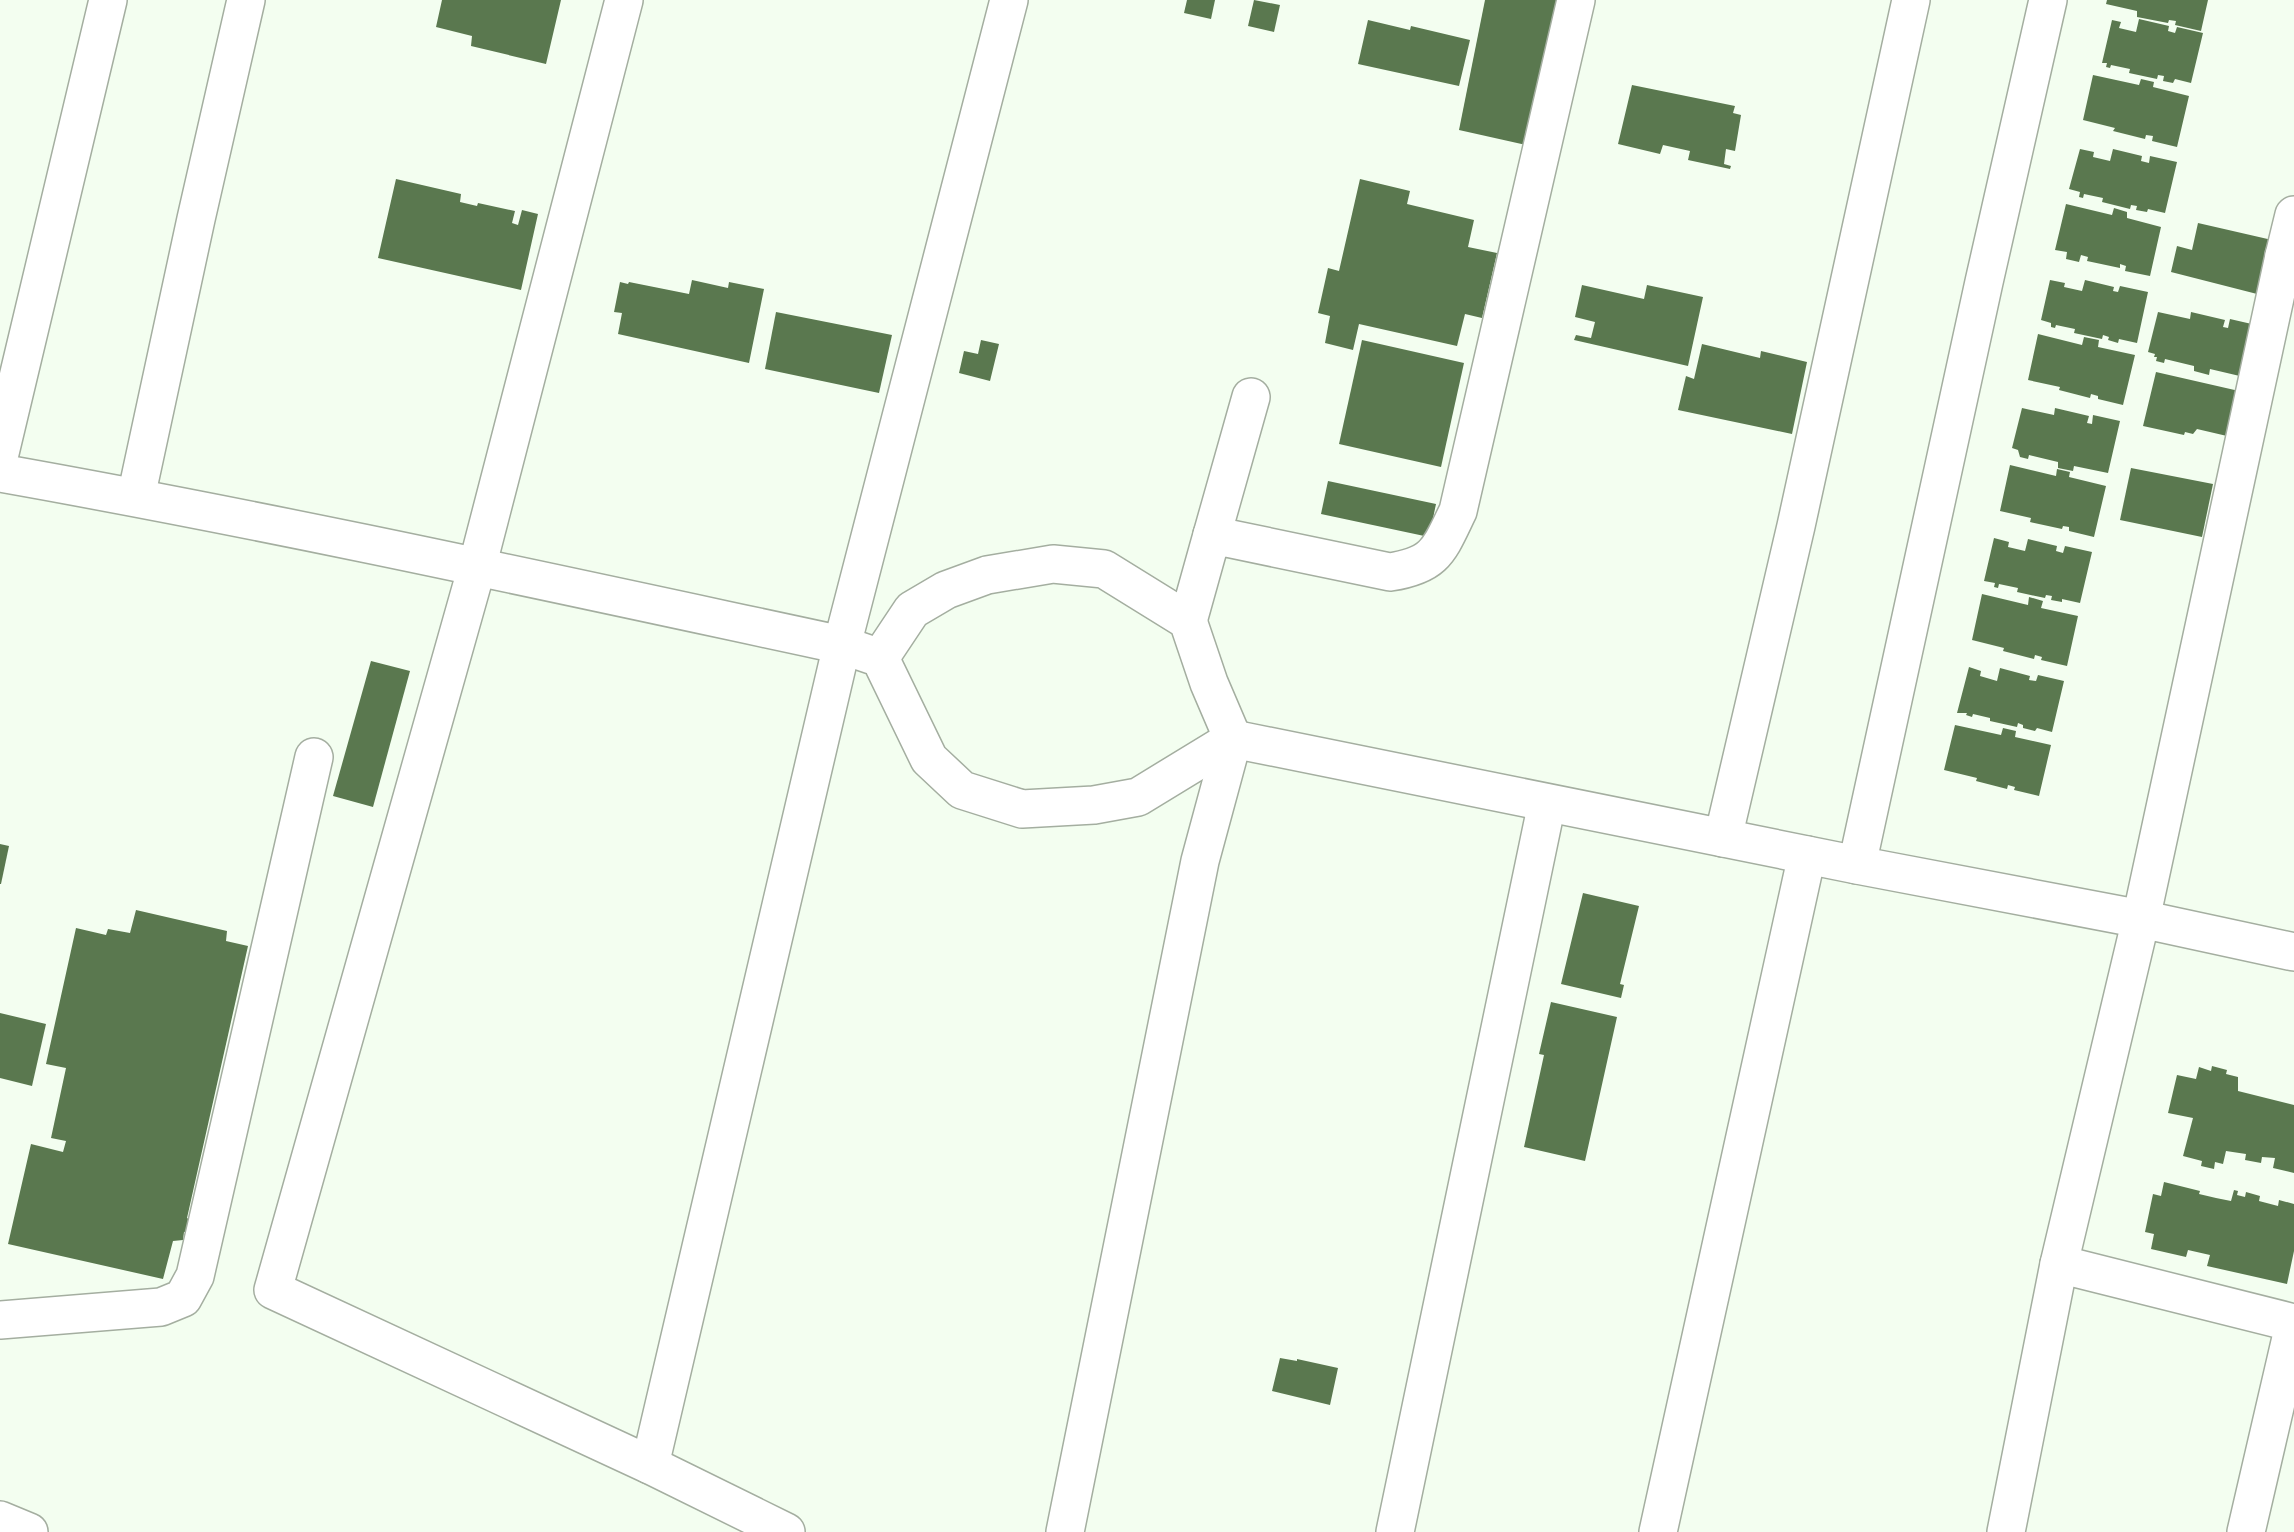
<svg xmlns="http://www.w3.org/2000/svg" width="2294" height="1532" font-family="'Nunito Sans',sans-serif">
<rect width="100%" height="100%" fill="#f3fef0"/>
<g fill="#5a784f">
<polygon points="442,0 561,0 546,64 471,46 472,36 436,27"/>
<polygon points="1187,0 1215,0 1211,19 1184,13"/>
<polygon points="1254,0 1280,5 1274,32 1248,26"/>
<polygon points="1485,0 1561,0 1531,146 1459,130"/>
<polygon points="2107,0 2208,0 2201,31 2175,25 2176,21 2169,20 2168,23 2137,17 2137,11 2106,4"/>
<polygon points="2139,19 2169,26 2168,31 2175,33 2177,27 2203,33 2191,83 2175,79 2173,83 2163,81 2164,76 2158,75 2157,79 2129,73 2130,69 2111,65 2110,68 2106,67 2107,63 2102,63 2112,20 2121,22 2119,28 2136,32"/>
<polygon points="1368,20 1410,30 1411,26 1470,40 1459,86 1358,64"/>
<polygon points="2093,75 2139,85 2141,79 2154,82 2153,87 2189,96 2177,147 2152,141 2153,136 2146,135 2145,139 2113,131 2115,128 2083,120"/>
<polygon points="1632,85 1735,106 1733,113 1741,115 1735,151 1726,149 1724,164 1731,166 1730,169 1688,160 1690,151 1663,145 1660,154 1618,144"/>
<polygon points="2080,149 2094,152 2093,157 2110,161 2113,149 2142,156 2141,161 2149,163 2150,156 2177,162 2165,213 2148,209 2147,212 2136,210 2137,206 2131,205 2130,209 2102,202 2103,198 2084,194 2083,198 2079,197 2080,192 2069,189"/>
<polygon points="396,179 461,194 460,202 477,206 478,203 515,211 512,223 518,225 522,210 538,214 521,290 378,258"/>
<polygon points="1360,179 1410,191 1407,204 1474,220 1468,247 1497,253 1482,318 1465,314 1457,346 1359,324 1353,350 1325,343 1330,316 1318,313 1328,268 1339,271"/>
<polygon points="2066,204 2112,215 2114,208 2127,212 2127,218 2161,227 2150,276 2125,271 2126,266 2120,264 2120,268 2087,261 2088,257 2081,255 2079,262 2066,259 2067,252 2055,250"/>
<polygon points="2198,223 2272,240 2261,295 2171,272 2177,246 2192,250"/>
<polygon points="692,280 728,288 729,282 764,289 749,363 618,334 622,313 614,312 620,282 628,284 629,282 689,294"/>
<polygon points="2050,280 2065,283 2064,287 2082,291 2085,280 2114,287 2113,291 2118,292 2120,286 2148,292 2137,343 2119,339 2118,343 2108,340 2109,337 2103,335 2102,339 2074,333 2075,329 2056,325 2055,328 2051,327 2051,323 2041,320"/>
<polygon points="1582,285 1644,299 1647,285 1703,297 1688,366 1574,340 1576,335 1591,338 1595,322 1575,317"/>
<polygon points="776,312 892,335 879,393 765,369"/>
<polygon points="2158,312 2190,319 2191,312 2225,320 2223,327 2228,328 2230,319 2256,325 2244,377 2210,369 2209,375 2194,371 2194,366 2165,359 2164,363 2156,361 2157,357 2154,357 2155,354 2148,352"/>
<polygon points="2038,334 2082,345 2084,337 2099,340 2098,347 2135,355 2123,405 2098,399 2098,396 2091,394 2090,398 2059,390 2060,387 2028,380"/>
<polygon points="981,340 999,344 990,381 959,373 964,351 978,354"/>
<polygon points="1362,340 1464,363 1441,467 1339,444"/>
<polygon points="1702,344 1760,358 1761,351 1807,362 1792,434 1678,410 1686,376 1694,379"/>
<polygon points="2156,372 2239,391 2227,436 2197,429 2193,434 2185,432 2184,435 2143,426"/>
<polygon points="2022,408 2054,415 2055,408 2089,416 2087,423 2092,424 2093,415 2120,421 2108,473 2074,466 2073,471 2058,468 2058,462 2029,455 2028,459 2020,457 2018,450 2012,448"/>
<polygon points="2010,465 2056,476 2057,469 2070,472 2069,477 2106,486 2094,537 2069,531 2069,527 2063,526 2062,529 2030,522 2031,518 2000,511"/>
<polygon points="2131,468 2213,484 2202,537 2120,520"/>
<polygon points="1328,481 1436,504 1429,537 1321,514"/>
<polygon points="1994,538 2009,542 2008,547 2025,551 2028,539 2057,546 2056,551 2063,553 2065,546 2092,552 2080,603 2062,599 2062,602 2051,600 2052,596 2046,595 2045,598 2017,592 2018,588 1999,584 1998,588 1994,587 1995,583 1984,581"/>
<polygon points="1982,594 2028,605 2029,597 2043,601 2041,608 2078,616 2067,666 2041,660 2042,657 2035,655 2034,659 2003,651 2004,648 1972,640"/>
<polygon points="371,661 410,671 373,807 333,796"/>
<polygon points="1969,667 1981,671 1980,676 1997,681 2000,668 2030,676 2029,680 2036,681 2038,675 2064,681 2052,732 2037,728 2035,731 2023,728 2023,725 2018,723 2017,727 1990,721 1990,718 1973,714 1972,717 1966,715 1967,713 1957,713"/>
<polygon points="1955,725 2001,735 2003,728 2016,731 2015,737 2051,745 2039,796 2014,790 2015,787 2008,785 2007,789 1976,781 1977,778 1944,770"/>
<polygon points="0,844 9,846 1,884 0,884"/>
<polygon points="1583,893 1639,906 1620,984 1624,985 1621,998 1561,984"/>
<polygon points="136,910 227,931 226,941 248,946 187,1218 190,1220 188,1232 184,1232 183,1240 173,1241 163,1279 8,1244 31,1144 63,1152 66,1141 51,1138 66,1068 46,1064 76,928 106,935 108,929 130,933"/>
<polygon points="1551,1002 1617,1017 1585,1161 1524,1147 1544,1055 1539,1054"/>
<polygon points="0,1013 46,1024 32,1086 0,1078"/>
<polygon points="2212,1066 2227,1070 2226,1074 2238,1077 2238,1091 2294,1105 2294,1173 2273,1168 2275,1158 2262,1157 2261,1163 2245,1160 2246,1154 2226,1151 2223,1164 2215,1162 2214,1169 2201,1166 2202,1161 2183,1156 2193,1118 2168,1113 2177,1075 2196,1079 2199,1067 2211,1071"/>
<polygon points="2164,1182 2200,1191 2199,1194 2216,1198 2231,1201 2234,1190 2238,1191 2237,1195 2245,1197 2246,1192 2260,1196 2259,1201 2278,1206 2279,1200 2294,1204 2294,1251 2287,1284 2207,1266 2210,1255 2188,1250 2186,1257 2151,1249 2154,1234 2145,1232 2153,1194 2161,1196"/>
<polygon points="1280,1358 1297,1361 1297,1359 1338,1368 1330,1405 1272,1391"/>
</g>
<g fill="none" stroke-linecap="round" stroke-linejoin="round">
<g stroke="#a4aea0" stroke-width="40">
<g id="minor">
<polyline points="624,0 477,567 273,1290 650,1465 786,1532"/>
<polyline points="2294,215 2284,256 2294,258"/>
<polyline points="0,453 108,0"/>
<path d="M0 473C282 523 562 585 842 645L880 658 929 759 962 790 1022 809 1094 805 1138 797 1233 739 1857 865 2141 919 2294 952"/>
<polyline points="136,497 196,219 246,0"/>
<polyline points="1212,535 1251,397"/>
<path d="M1188 621 1212 535 1390 572C1436 565 1439 550 1458 511L1576 0"/>
<polyline points="880,658 912,610 946,590 987,575 1053,564 1104,569 1188,621 1209,683 1233,739 1200,861 1065,1532"/>
<polyline points="1723,838 1796,526 1911,0"/>
<polyline points="1857,865 1984,282 2048,0"/>
<polyline points="2059,1264 2294,1323"/>
<polyline points="0,1320 161,1307 183,1298 195,1276 314,757"/>
<polyline points="650,1465 842,645 1009,0"/>
<polyline points="0,1520 29,1532"/>
<polyline points="1395,1532 1547,803"/>
<polyline points="1658,1532 1807,855"/>
<polyline points="2006,1532 2059,1264 2141,919 2284,256"/>
<polyline points="2246,1532 2294,1325"/>
</g>
</g>
<use href="#minor" stroke="#fff" stroke-width="37"/>
</g>
</svg>
